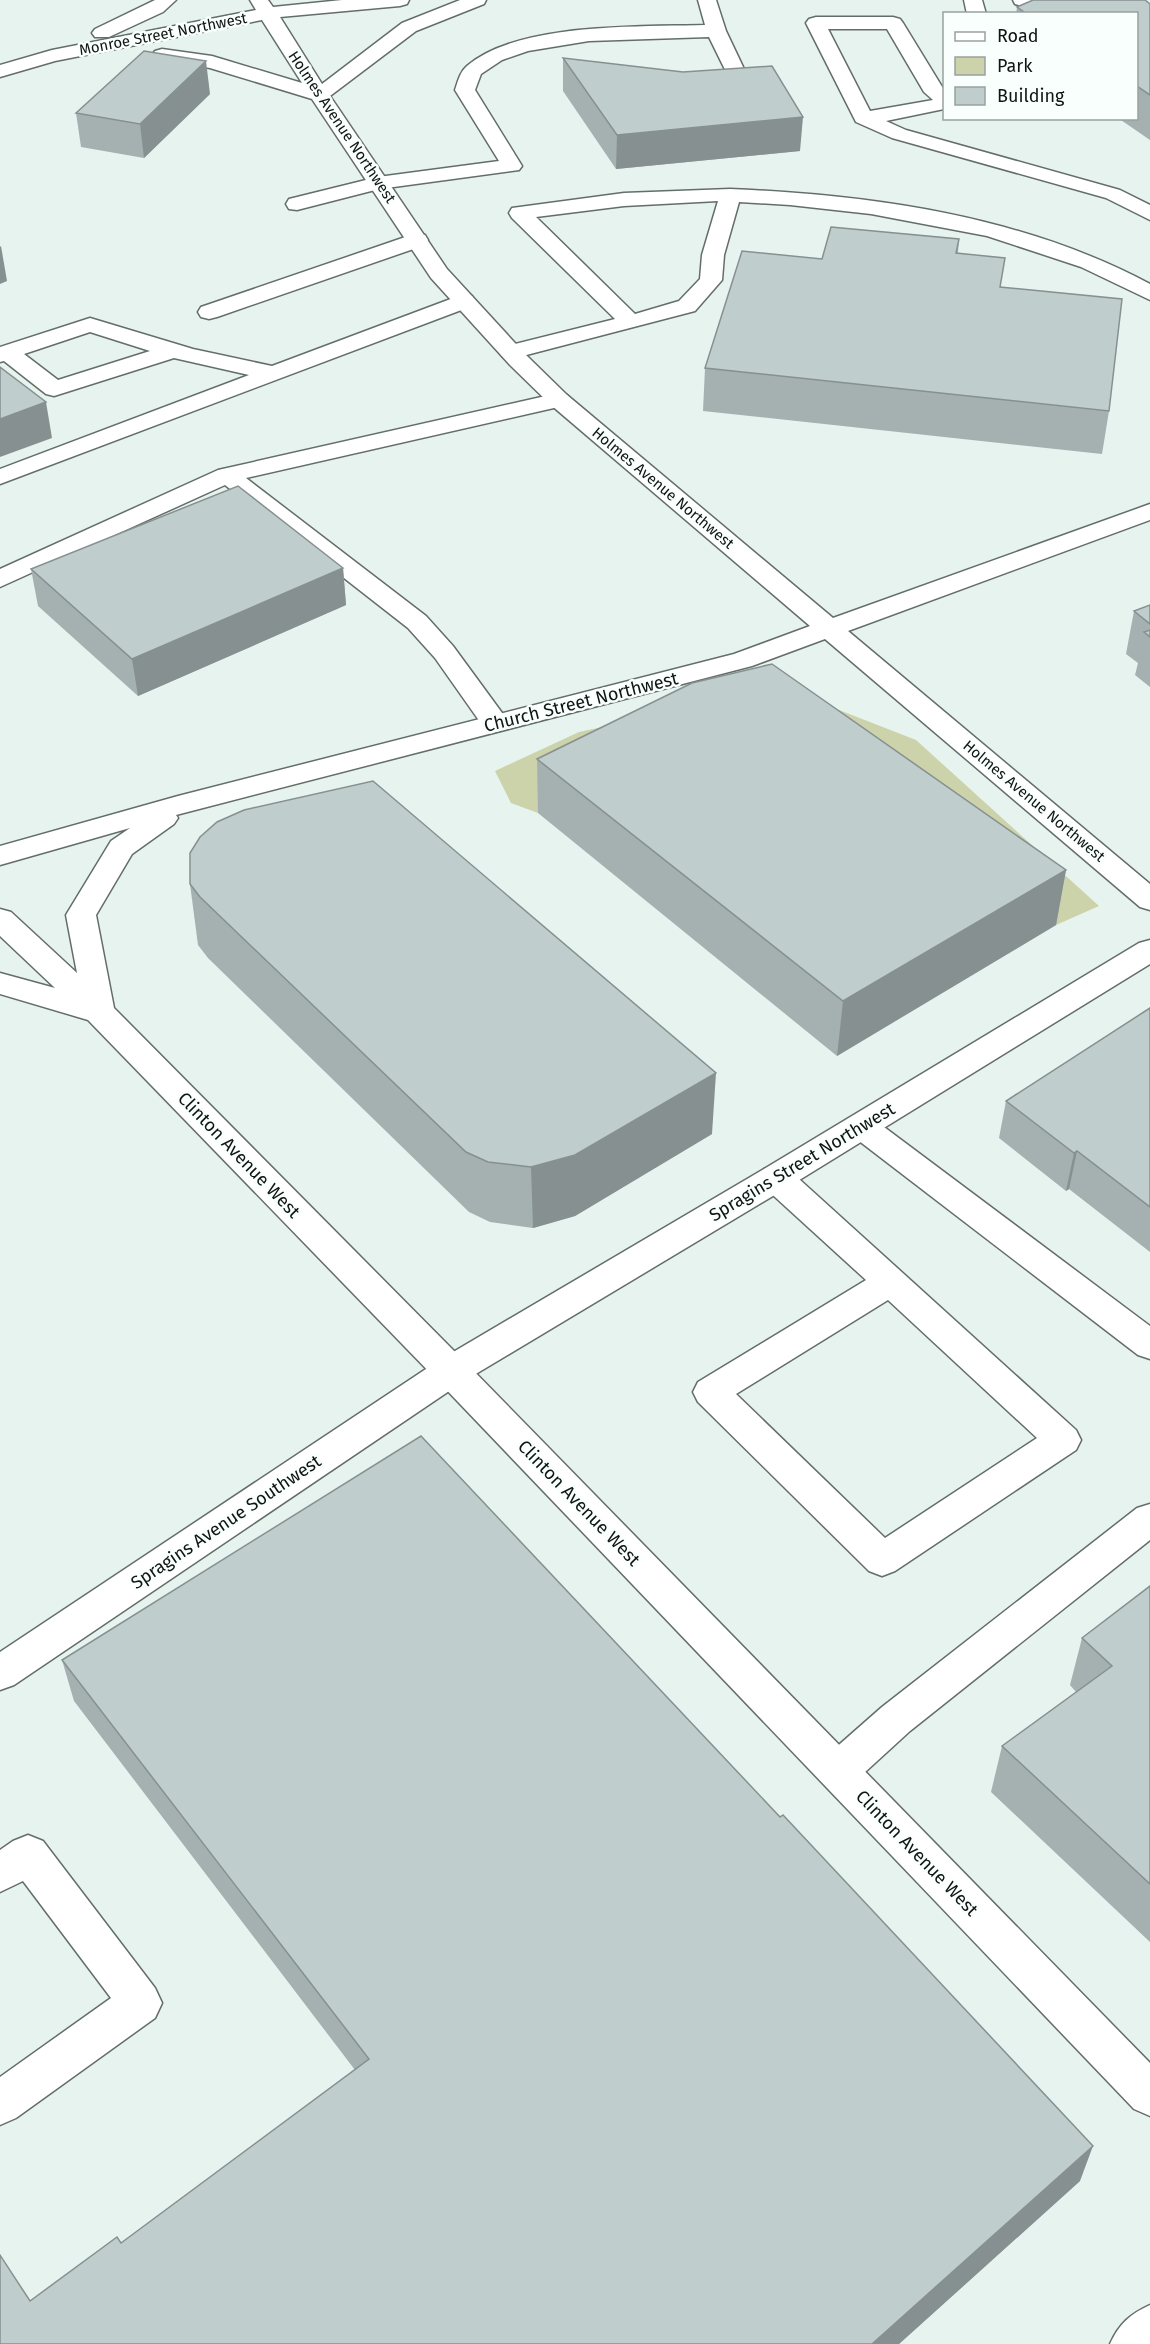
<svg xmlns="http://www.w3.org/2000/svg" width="1150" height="2344" font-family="'Fira Sans',sans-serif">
<rect width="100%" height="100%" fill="#e7f3ee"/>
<polygon fill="#ccd2aa" points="816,701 916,740 1099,906 1056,925 769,718 538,813 511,803 495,771 579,732 710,704"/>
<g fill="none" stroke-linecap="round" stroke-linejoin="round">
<g stroke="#646e69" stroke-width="3">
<g id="lane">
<path d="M698 0H716L726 31 753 88 750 92H736L709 37 589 41 528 51 502 60 481 74 475 90 522 166 519 170 379 189 297 210 289 209 286 204 289 199 378 177 499 161 455 90C458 81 460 72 467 66 518 22 641 27 705 25Z"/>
<polygon points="964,0 982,0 986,14 967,14"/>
<path d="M816 17H893L900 19 903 23 944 90V109L886 121 906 130 1120 190 1150 205V220L1106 198 892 138 856 122 806 23 809 19ZM828 29H887L924 92 933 100 870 111Z"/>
<path d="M730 189C873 195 1023 216 1150 284V300L1081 267 987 236 871 214 790 205 739 202 724 255 722 280 695 311 511 359 503 357 499 352 503 347 615 319 512 218 509 213 512 208 624 193ZM718 201 702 255 700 279 679 301 635 314 536 217 624 206Z"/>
<polygon points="417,233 425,235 428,240 425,245 217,317 209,319 201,317 198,312 201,307"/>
<path d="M464 294 472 296 475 301 472 306 0 484V469L249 375 174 358 54 396 46 394 4 361 0 362V347L90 318 193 349 272 366ZM90 332 150 351 58 380 24 354Z"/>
<polygon points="559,393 567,395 571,400 567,405 246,478 426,616 453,646 505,717 509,723 505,729 495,731 485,729 435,658 408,628 225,485 0,587 0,569 218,470"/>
<polygon points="861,1114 872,1118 1150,1326 1150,1359 1138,1355 850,1134 845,1126 850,1118"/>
<path d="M776 1166 788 1169 1076 1430 1081 1440 1076 1450 895 1571 882 1576 869 1571 698 1402 693 1392 698 1382 866 1280 764 1187 759 1178 764 1169ZM888 1300 1037 1438 885 1538 736 1394Z"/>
<polygon points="1150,1504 1150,1540 910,1731 852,1784 838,1789 824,1784 818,1771 824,1758 882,1707 1137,1508"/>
<polygon points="28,1835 43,1841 155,1988 162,2003 155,2018 16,2118 0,2125 0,2077 111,1998 23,1881 0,1892 0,1850 13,1841"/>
</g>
</g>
<g stroke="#646e69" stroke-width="3">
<polygon id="street" points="1150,940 1150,964 788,1187 464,1381 14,1685 0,1690 0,1652 438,1361 764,1169 1139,943"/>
</g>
<g stroke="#646e69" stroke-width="3">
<g id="secondary">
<polygon points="155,0 176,0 163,12 109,37 95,37 92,33 95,29"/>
<polygon points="250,0 268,0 273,7 342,0 409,0 407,4 400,6 280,17 322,84 402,23 460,0 486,0 484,4 416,31 330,96 447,269 526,355 567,395 833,618 1150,504 1150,520 848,631 1150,884 1150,910 1140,907 825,639 752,666 176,815 178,818 174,824 132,854 96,915 114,1008 464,1361 1150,2063 1150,2116 1134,2109 438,1381 88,1020 0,994 0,973 55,988 0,936 0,909 11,912 77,973 66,915 111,841 130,828 0,865 0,846 178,796 734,654 810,626 551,405 510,365 431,278 312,99 210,68 162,61 155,59 152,55 155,51 162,49 212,56 302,83 262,20 55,61 0,77 0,65 52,50 256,10"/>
<polygon points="1013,0 1057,0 1108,8 1115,10 1117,14 1070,14 1022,6 1015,4"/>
<path d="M1150 2305V2344H1110C1119 2324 1130 2314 1150 2305Z"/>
</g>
</g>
<use href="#lane" fill="#fff" fill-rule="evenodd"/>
<use href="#street" fill="#fff" fill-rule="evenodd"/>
<use href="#secondary" fill="#fff" fill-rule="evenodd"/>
</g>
<g fill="#a5b0b0">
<polygon points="1150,4 1150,140 1118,118 1137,118 1137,14 1016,14 1017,7"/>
<polygon points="563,58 800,151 616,169 563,91"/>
<polygon points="210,94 144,158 81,147 76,113"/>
<polygon points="959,239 958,253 1002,287 1109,411 1102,454 703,411 705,368"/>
<polygon points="343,568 346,605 138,696 38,606 31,569"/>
<polygon points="1150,605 1150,687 1135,675 1138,663 1126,654 1134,611"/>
<polygon points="537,759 1066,870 1056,925 837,1056 538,813"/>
<polygon points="190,884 712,1134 575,1216 533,1228 490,1222 469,1212 208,958 198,945"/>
<polygon points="1150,1008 1150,1252 1069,1189 1066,1191 999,1138 1006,1101"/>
<polygon points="1150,1586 1150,1942 991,1792 1002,1746 1076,1692 1070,1685 1082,1638"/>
<polygon points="62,1660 1080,2181 899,2344 0,2344 30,2301 121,2243 355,2070 74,1701"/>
</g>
<g fill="#869090">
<polygon points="206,61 210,94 144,158 140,124"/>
<polygon points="803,117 800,151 616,169 617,135"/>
<polygon points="1,246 7,281 0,284 0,247"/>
<polygon points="46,402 52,438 0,457 0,419"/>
<polygon points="343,568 346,605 138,696 132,659"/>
<polygon points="1066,870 1056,925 837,1056 843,1001"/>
<polygon points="716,1073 712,1134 575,1216 533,1228 531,1167"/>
<polygon points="1077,1151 1069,1189 1066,1191 1074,1153"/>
<polygon points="1093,2146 1080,2181 899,2344 872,2344"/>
</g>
<g fill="#c0cdcd" stroke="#869090" stroke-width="1.5">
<polygon points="1033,0 1145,0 1150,4 1150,95 1137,86 1137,14 1027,14 1017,7"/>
<polygon points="144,51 206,61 140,124 76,113"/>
<polygon points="563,58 683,72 772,66 803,117 617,135"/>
<polygon points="831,227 959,239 956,253 1005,258 1000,287 1122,299 1109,411 705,368 742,251 822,259"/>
<polygon points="0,367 46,402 0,419"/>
<polygon points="238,486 343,568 132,659 31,569"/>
<polygon points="1150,605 1150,624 1134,611"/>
<polygon points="1150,630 1150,637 1144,632"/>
<polygon points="772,664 1066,870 843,1001 537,759 692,683"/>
<polygon points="373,781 716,1073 575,1155 531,1167 488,1162 466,1152 200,897 190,884 190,853 200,837 217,822 244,810"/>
<polygon points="1150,1008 1150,1207 1077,1151 1074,1153 1006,1101"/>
<polygon points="421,1436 780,1817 783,1815 1093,2146 872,2344 0,2344 0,2255 30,2301 117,2237 121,2243 369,2059 62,1660"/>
<polygon points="1150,1586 1150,1884 1002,1746 1112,1666 1082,1638"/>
</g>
<g text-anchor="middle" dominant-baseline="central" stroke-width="5" stroke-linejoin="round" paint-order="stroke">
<g font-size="15" fill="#101413" stroke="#f8fffc">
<text transform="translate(163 34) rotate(-11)">Monroe Street Northwest</text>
<text transform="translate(342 127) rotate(56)">Holmes Avenue Northwest</text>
<text transform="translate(663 488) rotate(40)">Holmes Avenue Northwest</text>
<text transform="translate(1034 801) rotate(40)">Holmes Avenue Northwest</text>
</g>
<g font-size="18" fill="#101413" stroke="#f8fffc">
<text transform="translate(581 702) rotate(-14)">Church Street Northwest</text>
<text transform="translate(239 1155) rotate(46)">Clinton Avenue West</text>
<text transform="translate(802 1162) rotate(-31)">Spragins Street Northwest</text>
<text transform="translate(579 1503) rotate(46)">Clinton Avenue West</text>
<text transform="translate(226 1522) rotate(-34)">Spragins Avenue Southwest</text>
<text transform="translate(917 1853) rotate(46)">Clinton Avenue West</text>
</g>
</g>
<rect x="943" y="12" width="195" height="108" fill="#f8fffc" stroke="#9ba19f" stroke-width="1.5"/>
<rect x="955" y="32" width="30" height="9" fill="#ffffff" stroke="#9ba19f" stroke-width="1.5"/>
<text x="997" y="42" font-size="18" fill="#101413">Road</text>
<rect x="955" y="57" width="30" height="18" fill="#ccd2aa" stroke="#9ba19f" stroke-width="1.5"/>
<text x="997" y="72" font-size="18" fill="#101413">Park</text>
<rect x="955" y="87" width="30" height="18" fill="#c0cdcd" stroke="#9ba19f" stroke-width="1.5"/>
<text x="997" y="102" font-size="18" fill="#101413">Building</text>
</svg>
